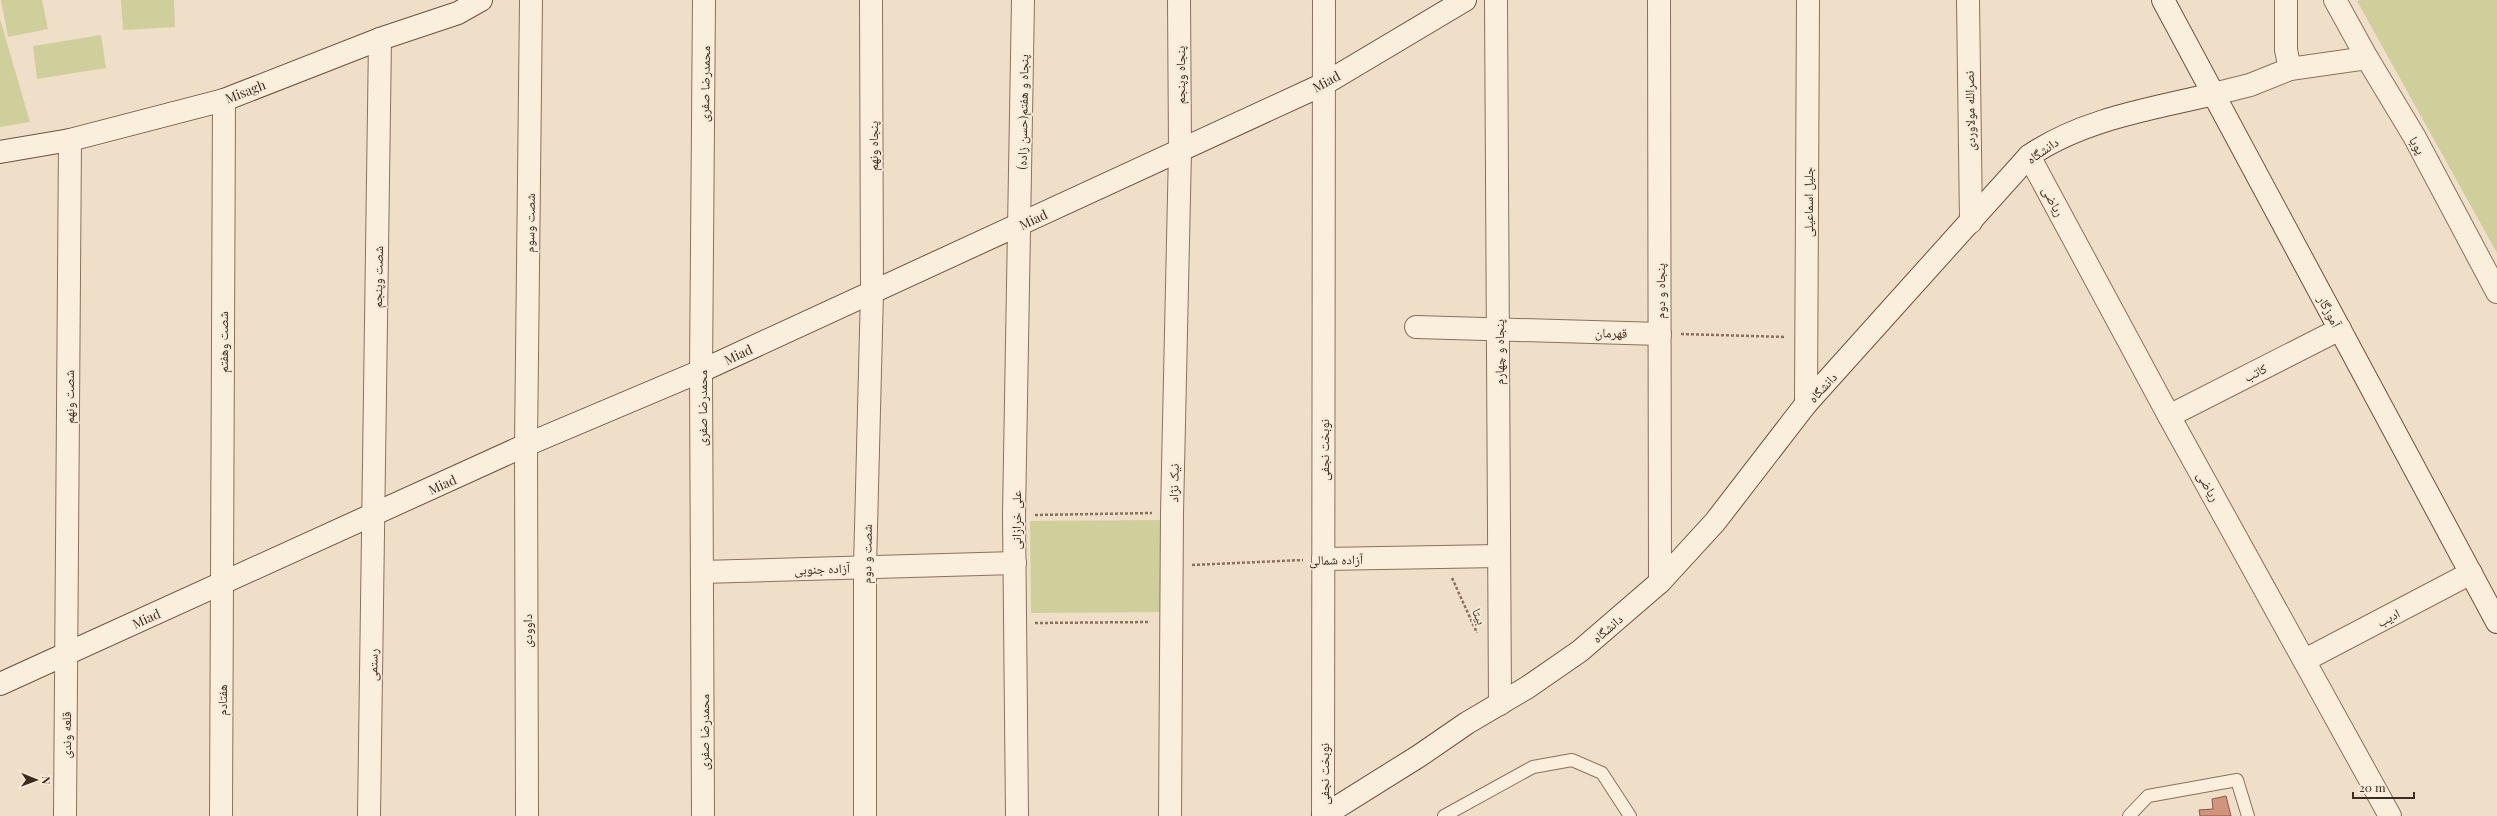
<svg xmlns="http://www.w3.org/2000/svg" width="2497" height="816" font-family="'Playfair Display','Noto Naskh Arabic',serif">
<rect width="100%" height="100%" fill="#f0dfc8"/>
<g fill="#cfcf9b">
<polygon points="1,0 42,0 48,29 8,37"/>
<polygon points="121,0 174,0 175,27 123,30"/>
<polygon points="2360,0 2497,0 2497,253 2357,1"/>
<polygon points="0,19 30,122 0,127"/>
<polygon points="101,35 106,68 37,79 33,46"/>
<polygon points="1163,520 1164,612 1031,613 1030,521"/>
</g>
<polygon fill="#d0957c" stroke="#8d5640" points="2226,796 2231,816 2200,816 2199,810 2213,809 2212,799"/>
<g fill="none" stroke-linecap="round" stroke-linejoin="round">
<g stroke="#8d705c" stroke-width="14">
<g id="lane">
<polyline points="1444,816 1533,767 1572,760 1602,773 1630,816"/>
<polyline points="2129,816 2148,796 2237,780 2248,816"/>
</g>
</g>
<g stroke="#8d705c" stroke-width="24">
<g id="street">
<polyline points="1496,0 1500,704"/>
<polyline points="1659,0 1660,582"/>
<polyline points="1968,0 1971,222"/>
<polyline points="2286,0 2286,50 2290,69"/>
<polyline points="2335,0 2367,58 2414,136 2497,292"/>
<polyline points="2214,94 2250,85 2290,69 2367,58"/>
<polyline points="2029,156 2169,416 2390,816"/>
<polyline points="1416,327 1660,334"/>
<polyline points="1806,404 1808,0"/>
<polyline points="2169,416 2340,329"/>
<polyline points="1323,559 1499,556"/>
<polyline points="702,572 1015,563"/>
<polyline points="2305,660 2471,573"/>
<polyline points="65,816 70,140"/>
<polyline points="221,816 224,100"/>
<polyline points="369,816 380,39"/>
<polyline points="527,816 526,445 531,0"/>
<polyline points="703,816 701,371 704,0"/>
<polyline points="865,816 865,567 872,292 871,0"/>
<polyline points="1017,816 1014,515 1023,0"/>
<polyline points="1170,816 1172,513 1180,151 1179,0"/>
<polyline points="1323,816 1324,0"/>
</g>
</g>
<g stroke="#6f513f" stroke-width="24">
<g id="secondary">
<polyline points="2163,0 2497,622"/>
<polyline points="0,152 70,140 224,100 380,39 458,13 481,0"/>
<polyline points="0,684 526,445 701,371 1324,84 1465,0"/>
<path d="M1323 816 1419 756 1467 723 1528 687 1580 651 1660 582 1715 522 1806 404 2029 156C2083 119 2151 109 2214 94"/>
</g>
</g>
<g stroke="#8d705c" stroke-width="2.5" stroke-dasharray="3 2" stroke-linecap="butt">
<polyline points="1681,334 1786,337"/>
<polyline points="1035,515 1152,513"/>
<polyline points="1192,565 1303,560"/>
<polyline points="1452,578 1477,633"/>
<polyline points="1035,623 1150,622"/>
</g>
<use href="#lane" stroke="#faeedc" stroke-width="12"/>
<use href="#street" stroke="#faeedc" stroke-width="22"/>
<use href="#secondary" stroke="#faeedc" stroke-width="22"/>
</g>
<g text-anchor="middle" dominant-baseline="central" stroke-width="3.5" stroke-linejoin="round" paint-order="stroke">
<g font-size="13" fill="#3d2b20" stroke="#f7ead8">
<text transform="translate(1179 75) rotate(-90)">پنجاه وپنجم</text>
<text transform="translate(1326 81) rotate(-28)">Miad</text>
<text transform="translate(704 84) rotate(-89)">محمدرضا صفری</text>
<text transform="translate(245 91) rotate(-21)">Misagh</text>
<text transform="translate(1969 111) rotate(-91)">نصرالله مولاوردی</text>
<text transform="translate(1022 112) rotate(-89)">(حسن زاده)پنجاه و هفتم</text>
<text transform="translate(2418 145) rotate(61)">پویا</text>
<text transform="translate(872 146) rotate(-90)">پنجاه ونهم</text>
<text transform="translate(2042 150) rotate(-35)">دانشگاه</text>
<text transform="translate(2054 201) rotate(62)">ریاضی</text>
<text transform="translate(1807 202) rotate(-90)">جلیل اسماعیلی</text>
<text transform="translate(1033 219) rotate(-25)">Miad</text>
<text transform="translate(529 223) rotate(-89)">شصت وسوم</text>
<text transform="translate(377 277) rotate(-89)">شصت وپنجم</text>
<text transform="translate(1659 291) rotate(-90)">پنجاه و دوم</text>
<text transform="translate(2330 311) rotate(62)">آموزگار</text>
<text transform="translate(1611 332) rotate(1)">قهرمان</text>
<text transform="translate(222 342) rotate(-90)">شصت وهفتم</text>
<text transform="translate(1498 352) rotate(-90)">پنجاه و چهارم</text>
<text transform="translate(738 354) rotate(-25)">Miad</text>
<text transform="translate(2255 372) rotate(-27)">کاتب</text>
<text transform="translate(1822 387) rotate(-47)">دانشگاه</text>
<text transform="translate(68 397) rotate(-90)">شصت ونهم</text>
<text transform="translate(701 408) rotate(-90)">محمدرضا صفری</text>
<text transform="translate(1323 450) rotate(-90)">نوبخت نجفی</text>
<text transform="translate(1173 483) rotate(-89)">نیک نژاد</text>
<text transform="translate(442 484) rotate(-24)">Miad</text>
<text transform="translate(2209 486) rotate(61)">ریاضی</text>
<text transform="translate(1015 520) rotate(-90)">علی خرازانی</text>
<text transform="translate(866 554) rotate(-89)">شصت و دوم</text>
<text transform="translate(1336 559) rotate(-1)">آزاده شمالی</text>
<text transform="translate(822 568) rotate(-2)">آزاده جنوبی</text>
<text transform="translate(1480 616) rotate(66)">بیتا</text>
<text transform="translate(2388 617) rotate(-28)">ادیب</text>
<text transform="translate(146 618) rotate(-24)">Miad</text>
<text transform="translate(1607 628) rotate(-41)">دانشگاه</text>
<text transform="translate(526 631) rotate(-90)">داوودی</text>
<text transform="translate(372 665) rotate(-89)">رستمی</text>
<text transform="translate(221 700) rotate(-90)">هفتادم</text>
<text transform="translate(703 732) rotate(-90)">محمدرضا صفری</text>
<text transform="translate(65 735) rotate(-90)">قلعه وندی</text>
<text transform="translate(1323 774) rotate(-90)">نوبخت نجفی</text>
</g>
</g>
<g transform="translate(36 780) rotate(91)" stroke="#f7ead8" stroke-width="3" paint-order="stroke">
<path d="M0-3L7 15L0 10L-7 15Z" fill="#3d2b20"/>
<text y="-6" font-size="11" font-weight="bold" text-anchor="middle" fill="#3d2b20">N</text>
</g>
<path d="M2353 792v6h61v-6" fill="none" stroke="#3d2b20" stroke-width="2"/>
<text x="2359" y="792" font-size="12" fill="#3d2b20" stroke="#f7ead8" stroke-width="3" paint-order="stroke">20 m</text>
</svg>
